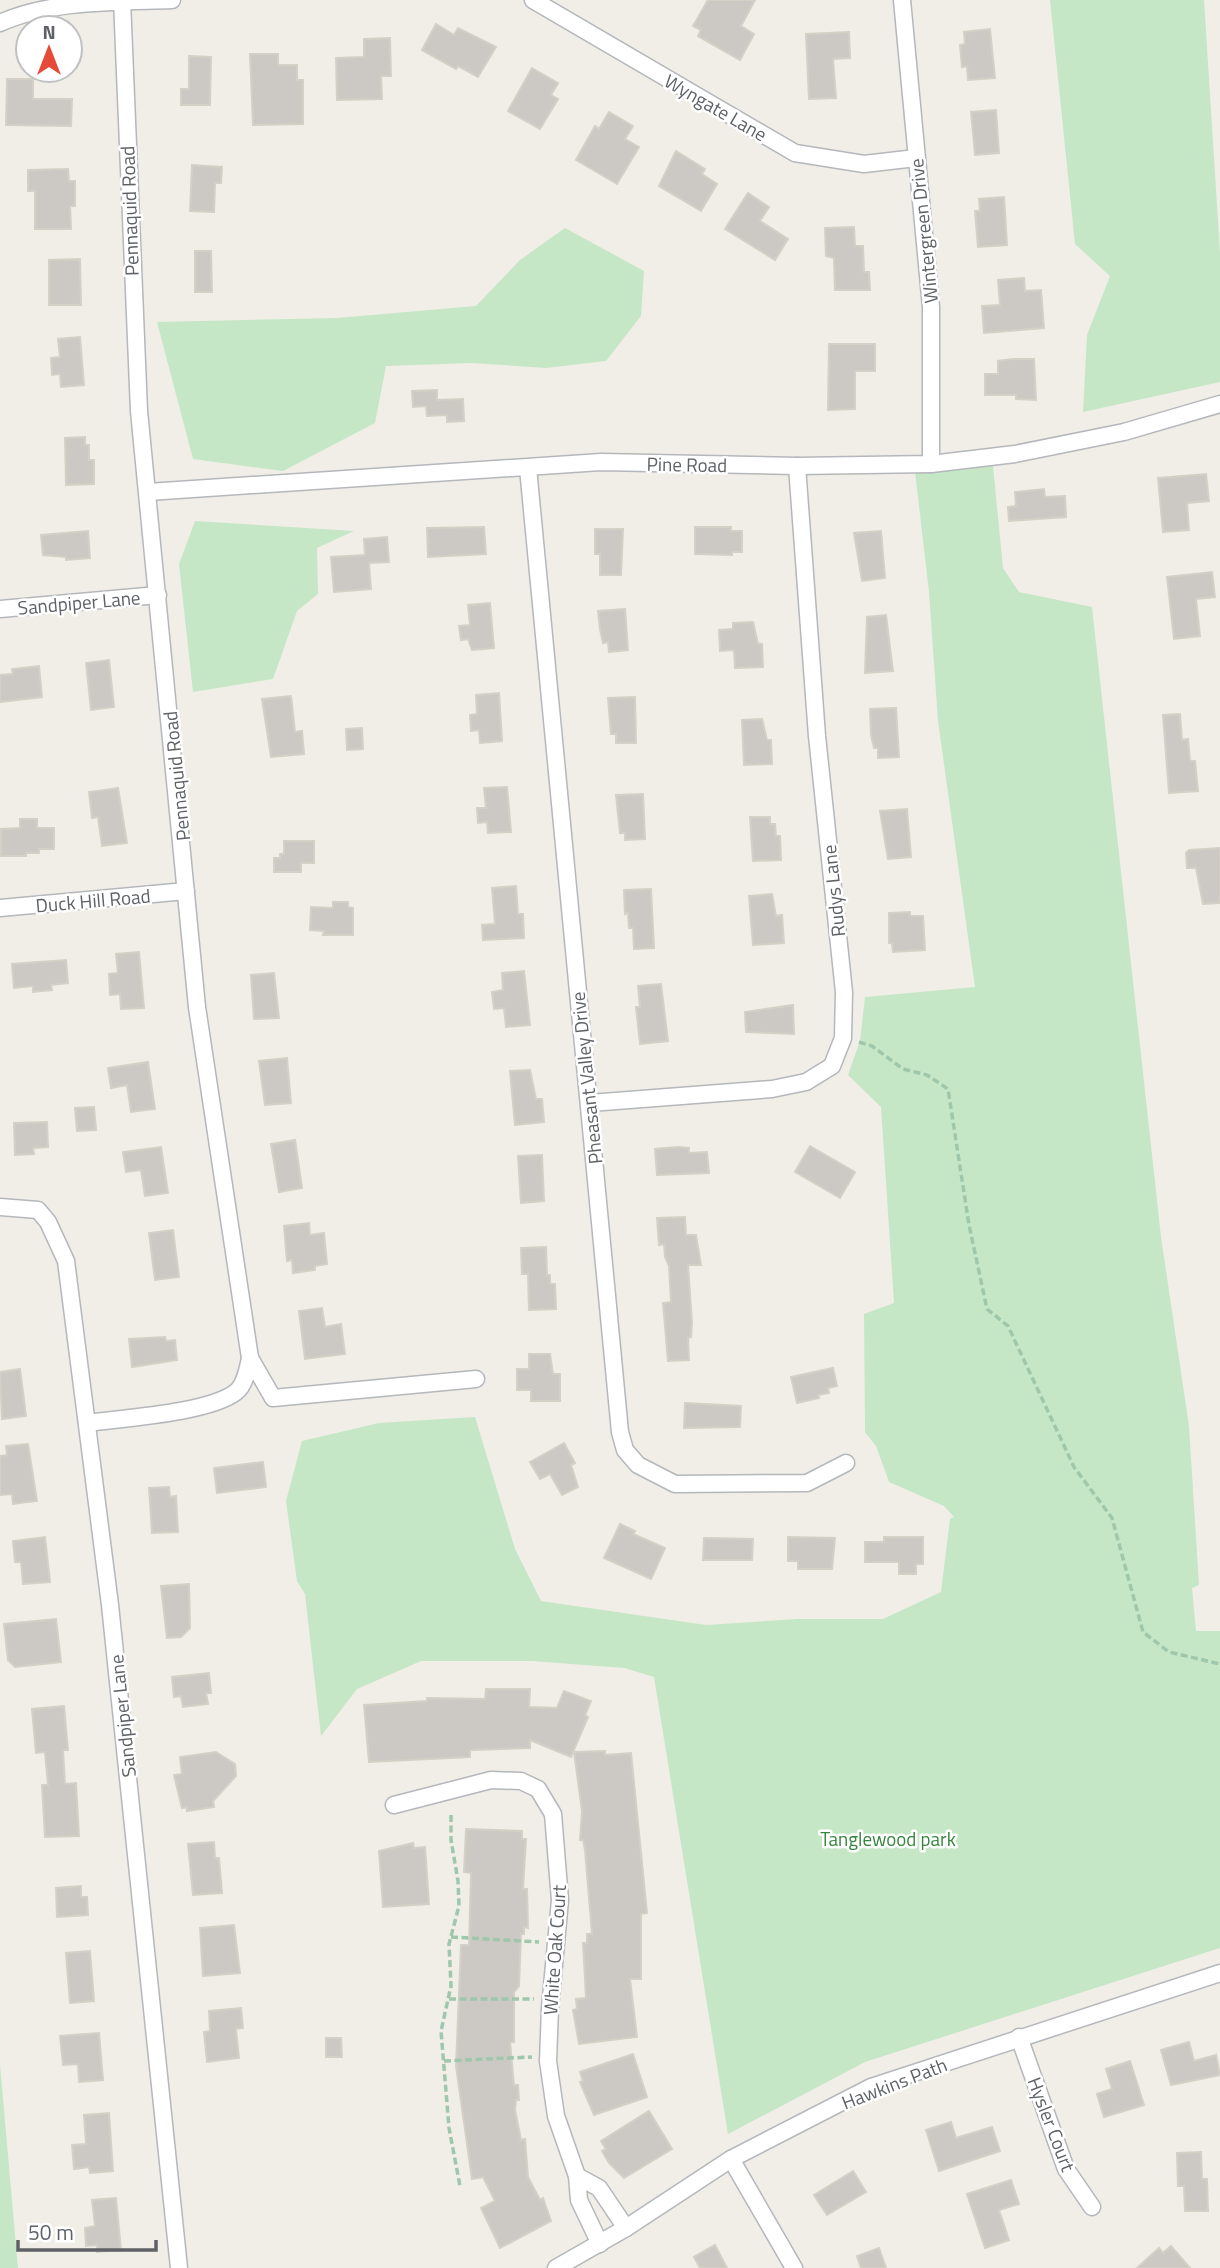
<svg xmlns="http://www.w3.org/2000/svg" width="1220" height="2268" font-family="'Titillium Web',sans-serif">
<rect width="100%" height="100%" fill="#f0eee7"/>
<g fill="#c5e7c6">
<polygon points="1050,0 1204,0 1220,253 1220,382 1083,412 1087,335 1110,276 1075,244"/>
<polygon points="565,228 644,271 641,316 606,361 546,368 472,363 386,366 375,423 283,471 193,459 157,322 337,318 476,306 520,260"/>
<polygon points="993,466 1003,568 1019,592 1092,607 1161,1237 1189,1426 1199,1585 1192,1588 1196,1631 1220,1631 1220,1948 865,2062 728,2134 654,1677 624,1668 532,1661 421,1661 357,1689 321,1736 305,1594 297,1581 286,1501 302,1441 379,1423 475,1417 515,1549 541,1601 706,1625 797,1619 883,1619 941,1592 950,1519 954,1517 944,1506 889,1482 876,1446 865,1432 864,1314 894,1303 881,1107 848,1075 860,1041 865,997 975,987 938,721 929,592 915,471"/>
<polygon points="195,521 354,531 317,548 318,594 297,611 273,679 193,692 179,564"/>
<polygon points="0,2065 18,2268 0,2268"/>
</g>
<g fill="#ccc9c4" stroke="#d5d0c5" stroke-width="2">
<polygon points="708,0 755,0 741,26 754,34 740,60 698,36 701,30 693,26"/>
<polygon points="436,24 454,35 458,28 496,47 478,77 458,66 456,69 422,50"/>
<polygon points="990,29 995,78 968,80 967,66 962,67 960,45 965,44 964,32"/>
<polygon points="849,32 850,58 833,59 836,98 809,99 806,34"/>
<polygon points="390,38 391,76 381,76 382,99 337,100 336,58 364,57 364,39"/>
<polygon points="250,54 278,54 278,65 297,65 297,80 303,80 303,124 253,125"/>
<polygon points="189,56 211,57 210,105 181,105 181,89 189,89"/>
<polygon points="532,68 558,83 551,95 558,99 540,129 508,111"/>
<polygon points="7,79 33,79 33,99 72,99 71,126 6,125"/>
<polygon points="996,110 999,153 975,155 971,112"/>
<polygon points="609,112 633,126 625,139 639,147 617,184 576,160 595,126 599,129"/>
<polygon points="676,151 705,169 702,174 717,184 701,211 659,186"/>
<polygon points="192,165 222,167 221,183 215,183 214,212 190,211"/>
<polygon points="68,169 69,181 75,181 75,206 70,206 71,229 35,229 35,191 28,191 28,170"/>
<polygon points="748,193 769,207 760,221 788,239 775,260 725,229"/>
<polygon points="1004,197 1007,245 978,247 975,211 980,211 979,199"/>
<polygon points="854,227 855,246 863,246 864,272 869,272 870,290 835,290 834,258 826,256 825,228"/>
<polygon points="195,251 211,251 212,292 195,292"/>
<polygon points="80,259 81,305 49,305 49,260"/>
<polygon points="1024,278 1025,291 1041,290 1044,328 984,333 982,306 1000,305 998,280"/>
<polygon points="80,337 84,385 61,387 60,374 52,375 51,358 60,357 58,339"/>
<polygon points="829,344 875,344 875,371 855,371 855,409 828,410"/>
<polygon points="1013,359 1034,359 1036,400 1016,399 1016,395 985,395 985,374 998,374 998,361"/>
<polygon points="437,390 437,400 463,399 464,421 447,422 447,415 427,416 426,406 413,407 412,391"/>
<polygon points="85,437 85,445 89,445 89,460 94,460 94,484 66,485 65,438"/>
<polygon points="1206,474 1209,501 1187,503 1189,530 1163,532 1158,478"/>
<polygon points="1044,489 1045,497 1065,496 1066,517 1009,521 1008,507 1016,506 1015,492"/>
<polygon points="484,527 486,554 428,557 427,528"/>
<polygon points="695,527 731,527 731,531 742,531 742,552 732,552 732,555 695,554"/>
<polygon points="595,529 623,529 621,575 600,575 600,554 595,554"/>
<polygon points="88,531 90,558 66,560 66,557 43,555 41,535"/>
<polygon points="881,531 885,578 862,581 854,533"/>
<polygon points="387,537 389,562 369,563 371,589 334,592 331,557 365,555 364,539"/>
<polygon points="1212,572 1215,597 1196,599 1200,636 1174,639 1167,577"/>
<polygon points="490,603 494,648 472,650 468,639 461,640 459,626 470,625 468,605"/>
<polygon points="625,609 628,650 609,652 608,642 603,643 600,629 598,611"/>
<polygon points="886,615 893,671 865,673 867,617"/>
<polygon points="753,622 758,644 762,644 763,667 735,668 734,650 720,651 719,630 733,629 733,623"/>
<polygon points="109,660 114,707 91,710 86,663"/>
<polygon points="39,666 42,697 0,702 0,675 13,674 12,669"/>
<polygon points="499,693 502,741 480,743 479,730 471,731 470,715 477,714 476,695"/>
<polygon points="291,696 295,732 302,731 304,754 271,757 262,699"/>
<polygon points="635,697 636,743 616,743 616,734 611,734 608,698"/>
<polygon points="896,708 899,757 878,758 878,748 874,748 871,735 870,709"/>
<polygon points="1180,714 1182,740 1188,739 1190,761 1195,761 1198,791 1169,793 1163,715"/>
<polygon points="762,719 767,740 771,740 772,764 744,765 742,720"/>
<polygon points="362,728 363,749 347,750 346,729"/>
<polygon points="507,787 511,832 488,833 487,822 478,823 477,808 486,808 484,788"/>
<polygon points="118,788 127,843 102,846 98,817 92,818 89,792"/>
<polygon points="643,794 645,839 625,840 625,833 620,833 616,795"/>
<polygon points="907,809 911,857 888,859 880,811"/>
<polygon points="750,817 770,817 770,824 775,824 776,836 780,836 781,860 753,861"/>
<polygon points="20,819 37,819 37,828 54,828 54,849 39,849 39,853 26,853 26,856 1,856 1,829 20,828"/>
<polygon points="284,841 314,841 314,863 301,863 301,872 274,872 274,858 280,858 280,854 284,854"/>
<polygon points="1220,848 1220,903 1203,904 1196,868 1187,868 1186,853 1189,850"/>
<polygon points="516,886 518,914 523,914 524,938 483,940 482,925 495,924 492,888"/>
<polygon points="651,889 654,948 634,949 633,928 629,928 628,913 625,914 624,890"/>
<polygon points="772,894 776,916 782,915 784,943 753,945 749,896"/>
<polygon points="333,902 348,902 348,907 353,908 353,935 323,935 324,931 310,930 311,907 333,908"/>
<polygon points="910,912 910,916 923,916 925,950 893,952 892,943 889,943 889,913"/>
<polygon points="139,952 144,1008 121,1009 120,994 110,995 109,974 118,973 116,954"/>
<polygon points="66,960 68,983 51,985 52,990 33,992 33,986 14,988 12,964"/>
<polygon points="524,971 530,1025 506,1027 504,1008 494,1009 492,992 503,990 502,973"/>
<polygon points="274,973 279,1018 254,1019 251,975"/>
<polygon points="661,984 668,1041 640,1044 636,1007 640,1007 638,986"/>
<polygon points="793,1005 794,1034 746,1032 745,1012"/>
<polygon points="287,1058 291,1103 265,1105 259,1061"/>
<polygon points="148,1062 155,1109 131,1112 127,1085 111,1088 108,1068"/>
<polygon points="530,1070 536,1099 542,1099 544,1122 515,1125 510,1071"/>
<polygon points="94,1107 96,1130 77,1131 75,1108"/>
<polygon points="47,1122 48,1147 33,1148 34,1154 15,1155 14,1123"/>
<polygon points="295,1140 302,1188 279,1192 271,1144"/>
<polygon points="810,1146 855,1172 840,1198 795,1172"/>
<polygon points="161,1147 168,1193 145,1196 141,1170 126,1172 123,1152"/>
<polygon points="678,1147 689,1148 689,1153 707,1152 709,1173 657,1175 655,1149"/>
<polygon points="542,1155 544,1201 521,1203 518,1156"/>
<polygon points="685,1217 686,1235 696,1235 701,1265 688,1265 692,1323 691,1337 688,1338 689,1360 668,1361 663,1303 671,1302 669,1266 665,1257 664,1244 659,1245 657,1218"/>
<polygon points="309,1223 310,1235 324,1233 327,1264 315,1266 315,1270 293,1273 292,1260 287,1261 284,1226"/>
<polygon points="173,1230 179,1277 155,1280 149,1233"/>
<polygon points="546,1247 547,1275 550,1275 550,1284 555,1284 556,1309 529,1310 528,1274 522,1274 521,1248"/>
<polygon points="322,1308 325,1327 341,1324 345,1354 305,1359 299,1311"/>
<polygon points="165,1337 166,1341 175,1340 177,1360 132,1367 129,1339"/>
<polygon points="529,1354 550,1354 553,1374 560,1374 560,1401 531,1401 531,1390 517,1390 517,1369 529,1369"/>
<polygon points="833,1368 837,1386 828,1388 829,1393 818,1395 819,1398 797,1403 791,1377"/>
<polygon points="20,1369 26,1416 2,1419 0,1372"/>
<polygon points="685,1403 741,1406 740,1427 684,1428"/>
<polygon points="564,1443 575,1463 571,1465 578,1487 562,1495 550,1474 540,1479 530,1462"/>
<polygon points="28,1444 37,1501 13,1504 12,1494 0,1495 0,1456 7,1455 6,1446"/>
<polygon points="263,1462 266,1487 217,1493 214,1468"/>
<polygon points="169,1487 170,1497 176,1496 178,1532 152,1533 149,1488"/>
<polygon points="620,1524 635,1531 633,1534 665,1548 651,1579 604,1558"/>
<polygon points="45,1537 50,1582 23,1584 21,1562 15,1562 13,1541"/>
<polygon points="788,1537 835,1538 832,1569 798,1569 798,1561 788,1561"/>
<polygon points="884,1537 923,1537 923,1564 916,1564 916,1574 899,1574 899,1562 865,1562 865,1542 884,1542"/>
<polygon points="704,1538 753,1539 752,1560 703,1560"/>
<polygon points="189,1584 190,1628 181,1637 167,1638 161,1586"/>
<polygon points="56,1619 61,1662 15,1667 8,1660 4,1624"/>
<polygon points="209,1673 211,1693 206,1693 208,1704 183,1707 181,1696 174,1697 172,1677"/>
<polygon points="486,1689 530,1689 529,1707 557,1708 564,1691 591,1701 585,1715 588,1717 571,1757 530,1740 530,1748 470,1750 470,1757 369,1762 364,1705 427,1701 427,1698 485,1699"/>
<polygon points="64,1706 68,1750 63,1750 65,1784 76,1783 79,1836 45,1837 42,1785 48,1785 45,1752 36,1753 32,1709"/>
<polygon points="605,1751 605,1755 631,1753 647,1913 641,1914 641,1979 630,1979 637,2037 579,2044 573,2010 577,2009 576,1999 586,1998 583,1943 587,1943 587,1934 592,1934 585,1850 583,1840 580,1840 582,1811 574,1752"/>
<polygon points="216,1752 235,1764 236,1776 213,1801 214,1807 187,1811 187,1807 182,1808 174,1775 182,1774 180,1757"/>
<polygon points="466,1829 522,1831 522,1839 526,1839 523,1889 527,1889 528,1928 524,1927 524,1934 521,1934 519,1986 514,1992 514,2042 510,2042 514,2085 518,2085 519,2100 516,2100 515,2110 521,2140 525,2139 528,2177 540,2200 543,2198 551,2221 500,2248 481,2208 495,2201 483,2177 472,2179 456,2066 461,1945 469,1945 471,1873 464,1872"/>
<polygon points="214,1842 215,1858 219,1858 222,1893 193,1895 188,1844"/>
<polygon points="413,1843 414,1848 425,1847 429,1904 383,1907 379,1851"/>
<polygon points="81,1886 81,1897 87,1897 88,1915 57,1917 56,1888"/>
<polygon points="234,1925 240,1973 203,1976 200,1928"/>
<polygon points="90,1951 94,2001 70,2003 66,1953"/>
<polygon points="241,2008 243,2028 236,2029 239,2058 207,2062 204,2032 210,2031 209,2011"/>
<polygon points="99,2033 103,2080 79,2082 78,2064 63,2065 60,2036"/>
<polygon points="326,2038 341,2038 342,2057 326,2057"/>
<polygon points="1189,2042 1194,2061 1216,2055 1220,2075 1171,2085 1161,2050"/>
<polygon points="633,2054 647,2097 594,2115 580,2082 583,2081 580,2072"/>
<polygon points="1130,2061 1144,2105 1104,2117 1097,2094 1112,2089 1106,2069"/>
<polygon points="649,2111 672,2149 624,2178 609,2163 602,2151 606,2149 601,2141"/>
<polygon points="109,2113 113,2171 90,2173 89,2167 74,2169 72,2145 86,2144 84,2115"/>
<polygon points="951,2122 956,2138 992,2127 1000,2151 939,2171 926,2130"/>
<polygon points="1201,2152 1202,2179 1207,2179 1208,2211 1185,2211 1184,2186 1178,2186 1177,2153"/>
<polygon points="853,2171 866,2192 827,2215 814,2195"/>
<polygon points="1011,2180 1019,2204 999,2210 1009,2240 985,2248 967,2194"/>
<polygon points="116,2198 121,2250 97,2252 97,2245 86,2246 85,2228 95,2226 92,2200"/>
<polygon points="715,2245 727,2268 700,2268 694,2257"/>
<polygon points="1171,2246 1190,2268 1137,2268 1159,2248 1163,2253"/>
<polygon points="879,2248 886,2268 861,2268 857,2256"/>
</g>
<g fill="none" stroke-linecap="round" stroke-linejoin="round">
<g stroke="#b4b7bb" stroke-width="19">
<g id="street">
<polyline points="533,0 795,153 864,164 916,158"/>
<polyline points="902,0 931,307 931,464"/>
<path d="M0 23C51 0 117 2 172 0"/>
<polyline points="528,468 620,1432 625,1450 638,1465 675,1484 807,1483 846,1463"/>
<polyline points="148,492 601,462 797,466 931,464 1015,454 1124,432 1220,404"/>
<polyline points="0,609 158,595"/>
<polyline points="0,908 186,891"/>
<polyline points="590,1103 772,1089 806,1082 832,1066 843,1038 844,992 817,736 797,466"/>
<polyline points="0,1207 38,1210 48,1222 66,1261 110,1605 179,2268"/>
<polyline points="250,1358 273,1398 476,1379"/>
<path d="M87 1423C123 1418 209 1413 236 1392 245 1385 248 1368 250 1358L197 1007 139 411 122 0"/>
<polyline points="394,1805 491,1780 521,1781 538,1789 553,1814 560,1900 550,2008 548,2061 556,2116 577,2176 579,2200 600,2244"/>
<polyline points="1019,2037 1066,2169 1092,2207"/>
<polyline points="731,2159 794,2268"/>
<polyline points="577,2176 599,2188 626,2228"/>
<polyline points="556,2268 626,2228 731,2159 871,2087 1220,1973"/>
</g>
</g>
<g stroke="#9ec7ab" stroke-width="3.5" stroke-dasharray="7 3.5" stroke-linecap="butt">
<polyline points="859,1042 872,1046 903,1069 927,1075 948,1089 969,1225 987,1309 1008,1326 1074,1467 1112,1518 1143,1632 1169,1652 1220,1664"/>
<polyline points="451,1815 451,1840 458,1881 459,1906 449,1944 451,1986 441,2031 449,2128 460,2186"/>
<polyline points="451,1937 539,1942"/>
<polyline points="449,1999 534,1999"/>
<polyline points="444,2061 532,2057"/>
</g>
<use href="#street" stroke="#fff" stroke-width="16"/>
</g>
<g text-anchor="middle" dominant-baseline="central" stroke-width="5" stroke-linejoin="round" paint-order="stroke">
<g font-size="19" fill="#5e6267" stroke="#fff">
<text transform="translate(716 107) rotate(30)">Wyngate Lane</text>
<text transform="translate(129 211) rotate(-92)">Pennaquid Road</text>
<text transform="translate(923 231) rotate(-96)">Wintergreen Drive</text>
<text transform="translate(687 464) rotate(1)">Pine Road</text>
<text transform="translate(79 602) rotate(-5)">Sandpiper Lane</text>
<text transform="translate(176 776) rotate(-96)">Pennaquid Road</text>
<text transform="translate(833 891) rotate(-96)">Rudys Lane</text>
<text transform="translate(93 900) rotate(-5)">Duck Hill Road</text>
<text transform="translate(586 1078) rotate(-96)">Pheasant Valley Drive</text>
<text transform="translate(122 1716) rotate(-96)">Sandpiper Lane</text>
<text transform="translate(554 1950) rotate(-86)">White Oak Court</text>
<text transform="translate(894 2083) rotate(-21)">Hawkins Path</text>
<text transform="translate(1052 2124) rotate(69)">Hysler Court</text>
</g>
<g font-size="19" fill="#37853e" stroke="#fff">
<text x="888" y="1838">Tanglewood park</text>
</g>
</g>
<g transform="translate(49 49)"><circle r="33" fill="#ffffff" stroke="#bfc0c2" stroke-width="2"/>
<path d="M0-5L12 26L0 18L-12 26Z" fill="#e64a38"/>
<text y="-10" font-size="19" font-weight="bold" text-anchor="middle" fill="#5e6267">N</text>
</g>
<path d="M18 2240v10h138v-10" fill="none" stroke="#5e6267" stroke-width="3.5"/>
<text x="28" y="2240" font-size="21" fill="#5e6267" stroke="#ffffff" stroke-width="5" paint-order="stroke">50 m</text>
</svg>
